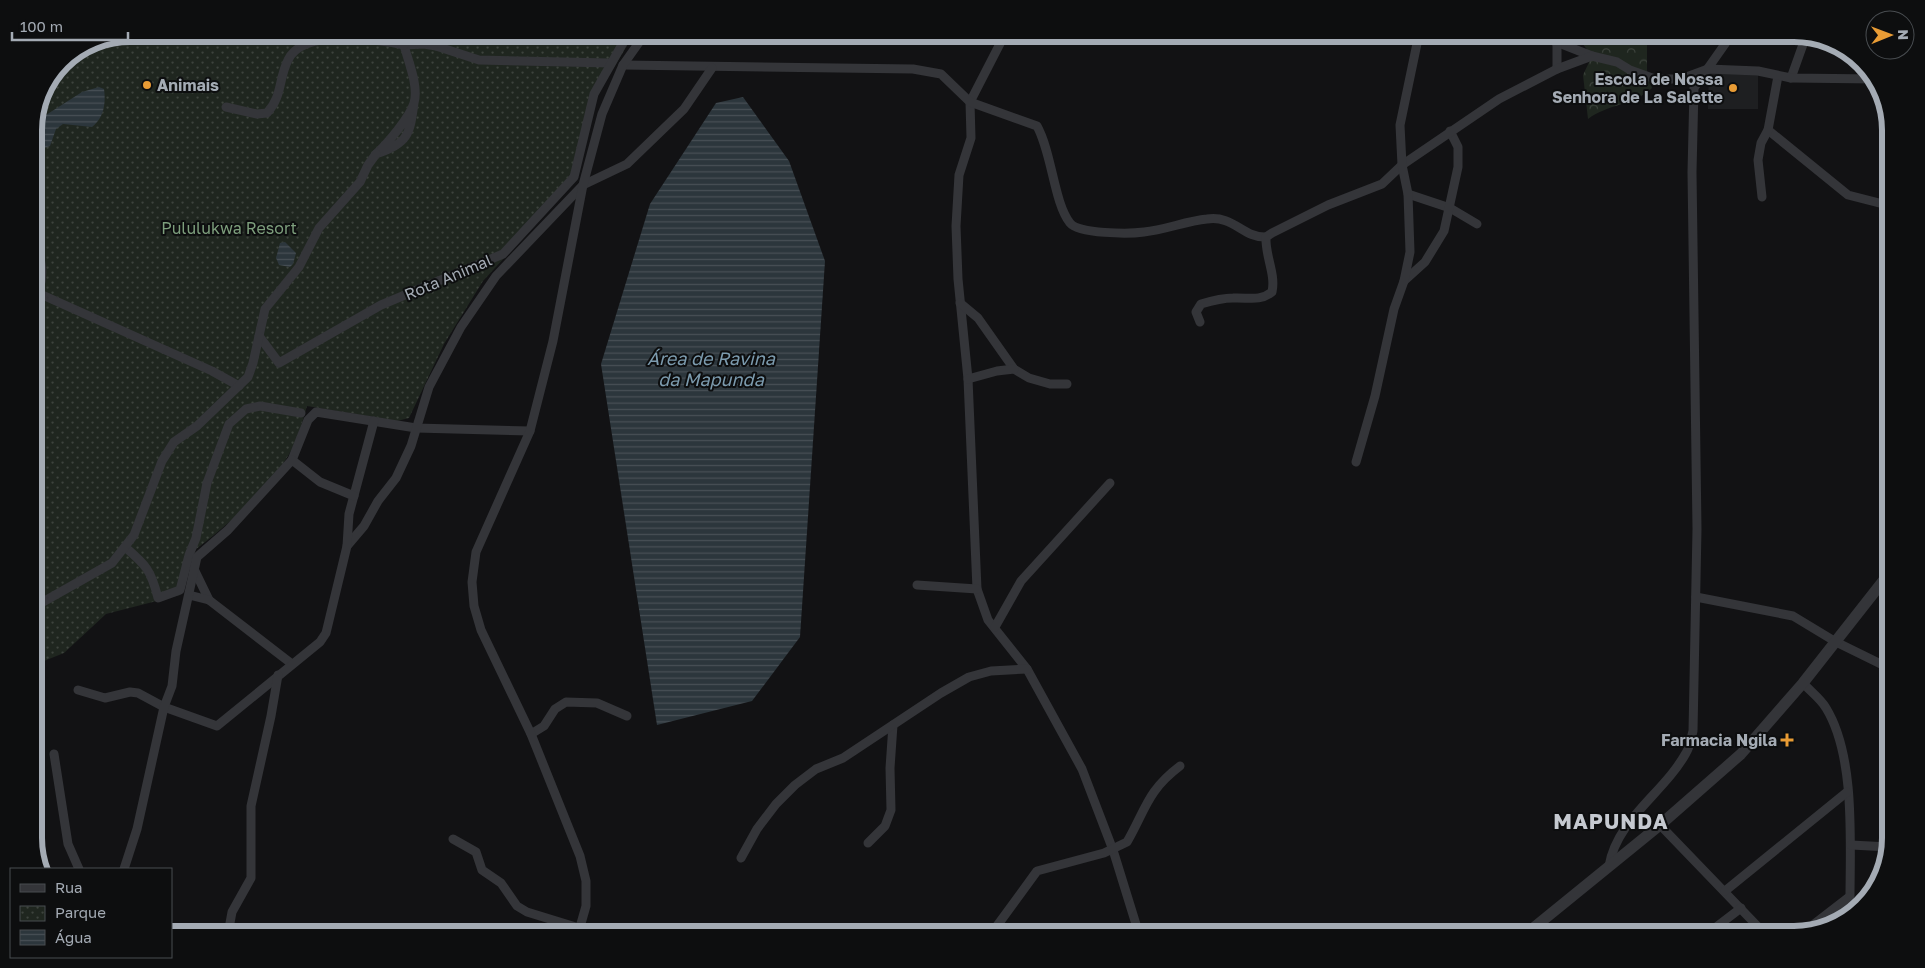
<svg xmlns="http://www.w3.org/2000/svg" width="1925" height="968" font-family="'Golos Text',sans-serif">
<defs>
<pattern id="forest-crowns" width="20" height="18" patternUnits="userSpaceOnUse" patternTransform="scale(1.25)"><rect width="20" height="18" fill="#1f261f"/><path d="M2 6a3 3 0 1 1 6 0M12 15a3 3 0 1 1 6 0" fill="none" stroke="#3d433d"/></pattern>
<pattern id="park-dots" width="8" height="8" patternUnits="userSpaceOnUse" patternTransform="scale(1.25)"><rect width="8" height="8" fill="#1f261f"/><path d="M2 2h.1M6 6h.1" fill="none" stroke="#3d433d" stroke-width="1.8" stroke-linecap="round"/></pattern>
<pattern id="water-rules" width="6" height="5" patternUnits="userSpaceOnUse" patternTransform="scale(1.25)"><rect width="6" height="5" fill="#2c363c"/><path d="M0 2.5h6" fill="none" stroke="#485056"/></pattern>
</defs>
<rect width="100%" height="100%" fill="#121214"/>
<polygon fill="#1e1f21" points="1709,71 1758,72 1758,109 1708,109"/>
<path fill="url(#forest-crowns)" d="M1597 34H1647V71L1652 88C1634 105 1608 104 1588 119L1583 75 1592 56 1582 43Z"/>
<path fill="url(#park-dots)" d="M131 34H634L595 99 575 181 483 281 444 344 409 418 397 421 307 406C302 423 297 441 288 456 266 491 224 529 192 552L183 590 180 595 106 614 64 653 34 665V125L44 88 62 62 94 41Z"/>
<g fill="url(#water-rules)">
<path d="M99 87 104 89C106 103 104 118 92 127L63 124 56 129 50 146 44 148 34 147 35 122 82 92Z"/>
<polygon points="743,97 789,161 825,261 800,637 752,701 657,725 601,364 650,204 716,103"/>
<polygon points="285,242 296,253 293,264 290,267 279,265 276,258 280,243"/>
</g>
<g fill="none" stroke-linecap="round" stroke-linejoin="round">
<g stroke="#343539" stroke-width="9">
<polyline points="1005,34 970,102 971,138 959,175 956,226 958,279 968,379 977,589 988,620 1027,669 1082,769 1113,850 1139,934"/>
<polyline points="1536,34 1592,56"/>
<polyline points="1557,43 1557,69"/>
<polyline points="436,46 457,34"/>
<path d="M623 65 913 69 941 74 970 102 1037 126C1052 153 1054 203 1070 223 1079 234 1129 234 1144 232 1165 230 1186 221 1207 219 1234 215 1243 238 1266 237"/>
<polyline points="1791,78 1806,36"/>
<path d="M414 103C410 134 408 144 376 154 387 144 410 117 414 103 419 86 408 61 404 45L424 44 436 46 479 60 610 63"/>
<path d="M226 107 257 114 267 113C283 95 278 80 288 60 303 28 376 39 404 45L402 34"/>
<polyline points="1768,130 1848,195 1891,206"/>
<polyline points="1408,194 1450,208 1477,224"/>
<polyline points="1762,197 1758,160 1761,143 1768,130 1778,76"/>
<polyline points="1881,203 1891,194"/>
<path d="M34 234C40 256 48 279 34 299"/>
<polyline points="1404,281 1425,262 1444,231 1458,167 1458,147 1450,131"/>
<polyline points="38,293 212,371 239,386"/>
<polyline points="960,303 978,318 1014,369 1029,378 1050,384 1067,384"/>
<path d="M1200 322 1196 312 1201 304C1211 301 1222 298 1233 298 1248 297 1259 302 1272 292 1276 274 1265 256 1266 237L1272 233 1328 205 1382 184 1402 165 1499 99 1557 69 1592 56 1617 62 1630 70 1655 79H1681L1708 69 1758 71 1791 78 1876 79"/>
<polyline points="259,336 279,363 381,305 503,254 574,177 594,94 628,34"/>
<polyline points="968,379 997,371 1014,369"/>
<polyline points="292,460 308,420 316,412 416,428 530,431"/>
<polyline points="1356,462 1375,396 1394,309 1404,281 1410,252 1408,194 1402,165 1400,125 1419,34"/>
<polyline points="347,546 364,526 378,501 396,478 411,446 429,387 461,327 496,276 583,185 627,164 684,109 712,68"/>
<path d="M125 547C146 565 151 570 158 598L180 590 189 555 196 538 207 483 229 424 246 409 260 406 301 413"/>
<polyline points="194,569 209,600"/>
<polyline points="917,585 977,589"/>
<polyline points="1879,587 1891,594"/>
<polyline points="189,595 209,600 292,664"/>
<polyline points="1696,597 1793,616 1836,642 1891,669"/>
<polyline points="34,607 112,563 134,535 162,461 174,442 197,426 248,377 253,363 265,309 299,267 319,228 360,182 368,165 376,154"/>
<polyline points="995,627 1021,581 1110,483"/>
<path d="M1803 683C1810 691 1821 699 1826 708 1858 760 1849 856 1850 916"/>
<polyline points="78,690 105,698 130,692 138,693 164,707 217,726 320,642 326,633 347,546 349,514 374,421"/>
<polyline points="531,734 544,726 555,709 566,702 597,703 627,716"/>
<polyline points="54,754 68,844 79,869"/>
<polyline points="1660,825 1765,934"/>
<polyline points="453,839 476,852 482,870 501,883 517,906 527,912 579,928"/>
<polyline points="868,843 885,826 891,810 890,768 893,725"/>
<polyline points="1851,845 1889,847"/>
<polyline points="741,858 757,829 776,804 795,785 816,769 843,758 941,693 969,677 991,671 1027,669"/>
<path d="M1609 866C1617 819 1664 793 1686 753 1690 747 1691 738 1693 731L1697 529 1692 172 1694 88 1725 44 1727 34"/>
<polyline points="124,869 137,829 164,707 172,686 176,651 197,557 228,530 292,460 320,482 354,496"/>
<polyline points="1725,891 1847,792"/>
<polyline points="1805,931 1849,897"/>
<polyline points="228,934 232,912 251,878 251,806 271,716 278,675"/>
<polyline points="578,934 586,906 586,881 580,856 531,734 481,630 474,606 472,582 476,552 530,431 553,341 583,185 602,114 623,65 645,34"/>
<path d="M991 934 1037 871 1104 853 1127 842C1146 809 1147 791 1180 766"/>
<polyline points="1707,934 1741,908"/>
</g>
<polyline stroke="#343539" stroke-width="11" points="1526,934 1660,825 1741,754 1803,683 1891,571"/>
</g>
<g fill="#e99c35" stroke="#0d0e0f" stroke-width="2">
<circle cx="147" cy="85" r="5"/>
<circle cx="1733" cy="88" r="5"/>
<path d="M1784.5 732.5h5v5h5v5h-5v5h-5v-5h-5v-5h5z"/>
</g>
<g text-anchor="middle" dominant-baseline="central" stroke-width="4" stroke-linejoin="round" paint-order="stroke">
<g font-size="16" font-weight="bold" fill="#a4abb4" stroke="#0d0e0f" text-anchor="end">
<text x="1723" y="79">Escola de Nossa<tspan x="1723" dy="18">Senhora de La Salette</tspan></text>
<text x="157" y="85" text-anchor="start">Animais</text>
<text x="1777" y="740">Farmacia Ngila</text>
</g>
<g font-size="16" fill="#7d9e7c" stroke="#0d0e0f">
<text x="229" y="228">Pululukwa Resort</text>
</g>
<g font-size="16" fill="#a4abb4" stroke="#0d0e0f">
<text transform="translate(448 277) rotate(-23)">Rota Animal</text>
</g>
<g font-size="18" font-style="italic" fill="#7c9bae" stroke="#0d0e0f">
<text x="711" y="358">Área de Ravina<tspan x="711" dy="21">da Mapunda</tspan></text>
</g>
<g font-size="21" font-weight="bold" letter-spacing="1" fill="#c5c9d0" stroke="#0d0e0f">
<text x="1611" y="821">MAPUNDA</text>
</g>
</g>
<path d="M0 0H1925V968H0ZM130 42H1794A88 88 0 0 1 1882 130V838A88 88 0 0 1 1794 926H130A88 88 0 0 1 42 838V130A88 88 0 0 1 130 42Z" fill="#0d0e0f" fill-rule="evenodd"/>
<path fill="none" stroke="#a4abb4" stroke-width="6" d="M130 42H1794A88 88 0 0 1 1882 130V838A88 88 0 0 1 1794 926H130A88 88 0 0 1 42 838V130A88 88 0 0 1 130 42Z"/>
<rect x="10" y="868" width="162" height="90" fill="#0d0e0f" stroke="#494d51"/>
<rect x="20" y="884" width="25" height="8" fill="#343539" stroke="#494d51"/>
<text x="55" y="893" font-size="15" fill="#a4abb4">Rua</text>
<rect x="20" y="906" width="25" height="15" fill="url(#park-dots)" stroke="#494d51"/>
<text x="55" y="918" font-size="15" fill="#a4abb4">Parque</text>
<rect x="20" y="930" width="25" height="15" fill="url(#water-rules)" stroke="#494d51"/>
<text x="55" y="943" font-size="15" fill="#a4abb4">Água</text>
<g transform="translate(1890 35) rotate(89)"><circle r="24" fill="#0d0e0f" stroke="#494d51"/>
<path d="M0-4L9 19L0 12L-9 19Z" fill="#e99c35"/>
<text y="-8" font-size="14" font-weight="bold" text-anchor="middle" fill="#a4abb4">N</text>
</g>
<path d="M12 32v8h116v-8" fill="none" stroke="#a4abb4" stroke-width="2.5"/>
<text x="20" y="32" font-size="15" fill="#a4abb4" stroke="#0d0e0f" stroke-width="4" paint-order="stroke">100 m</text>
</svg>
